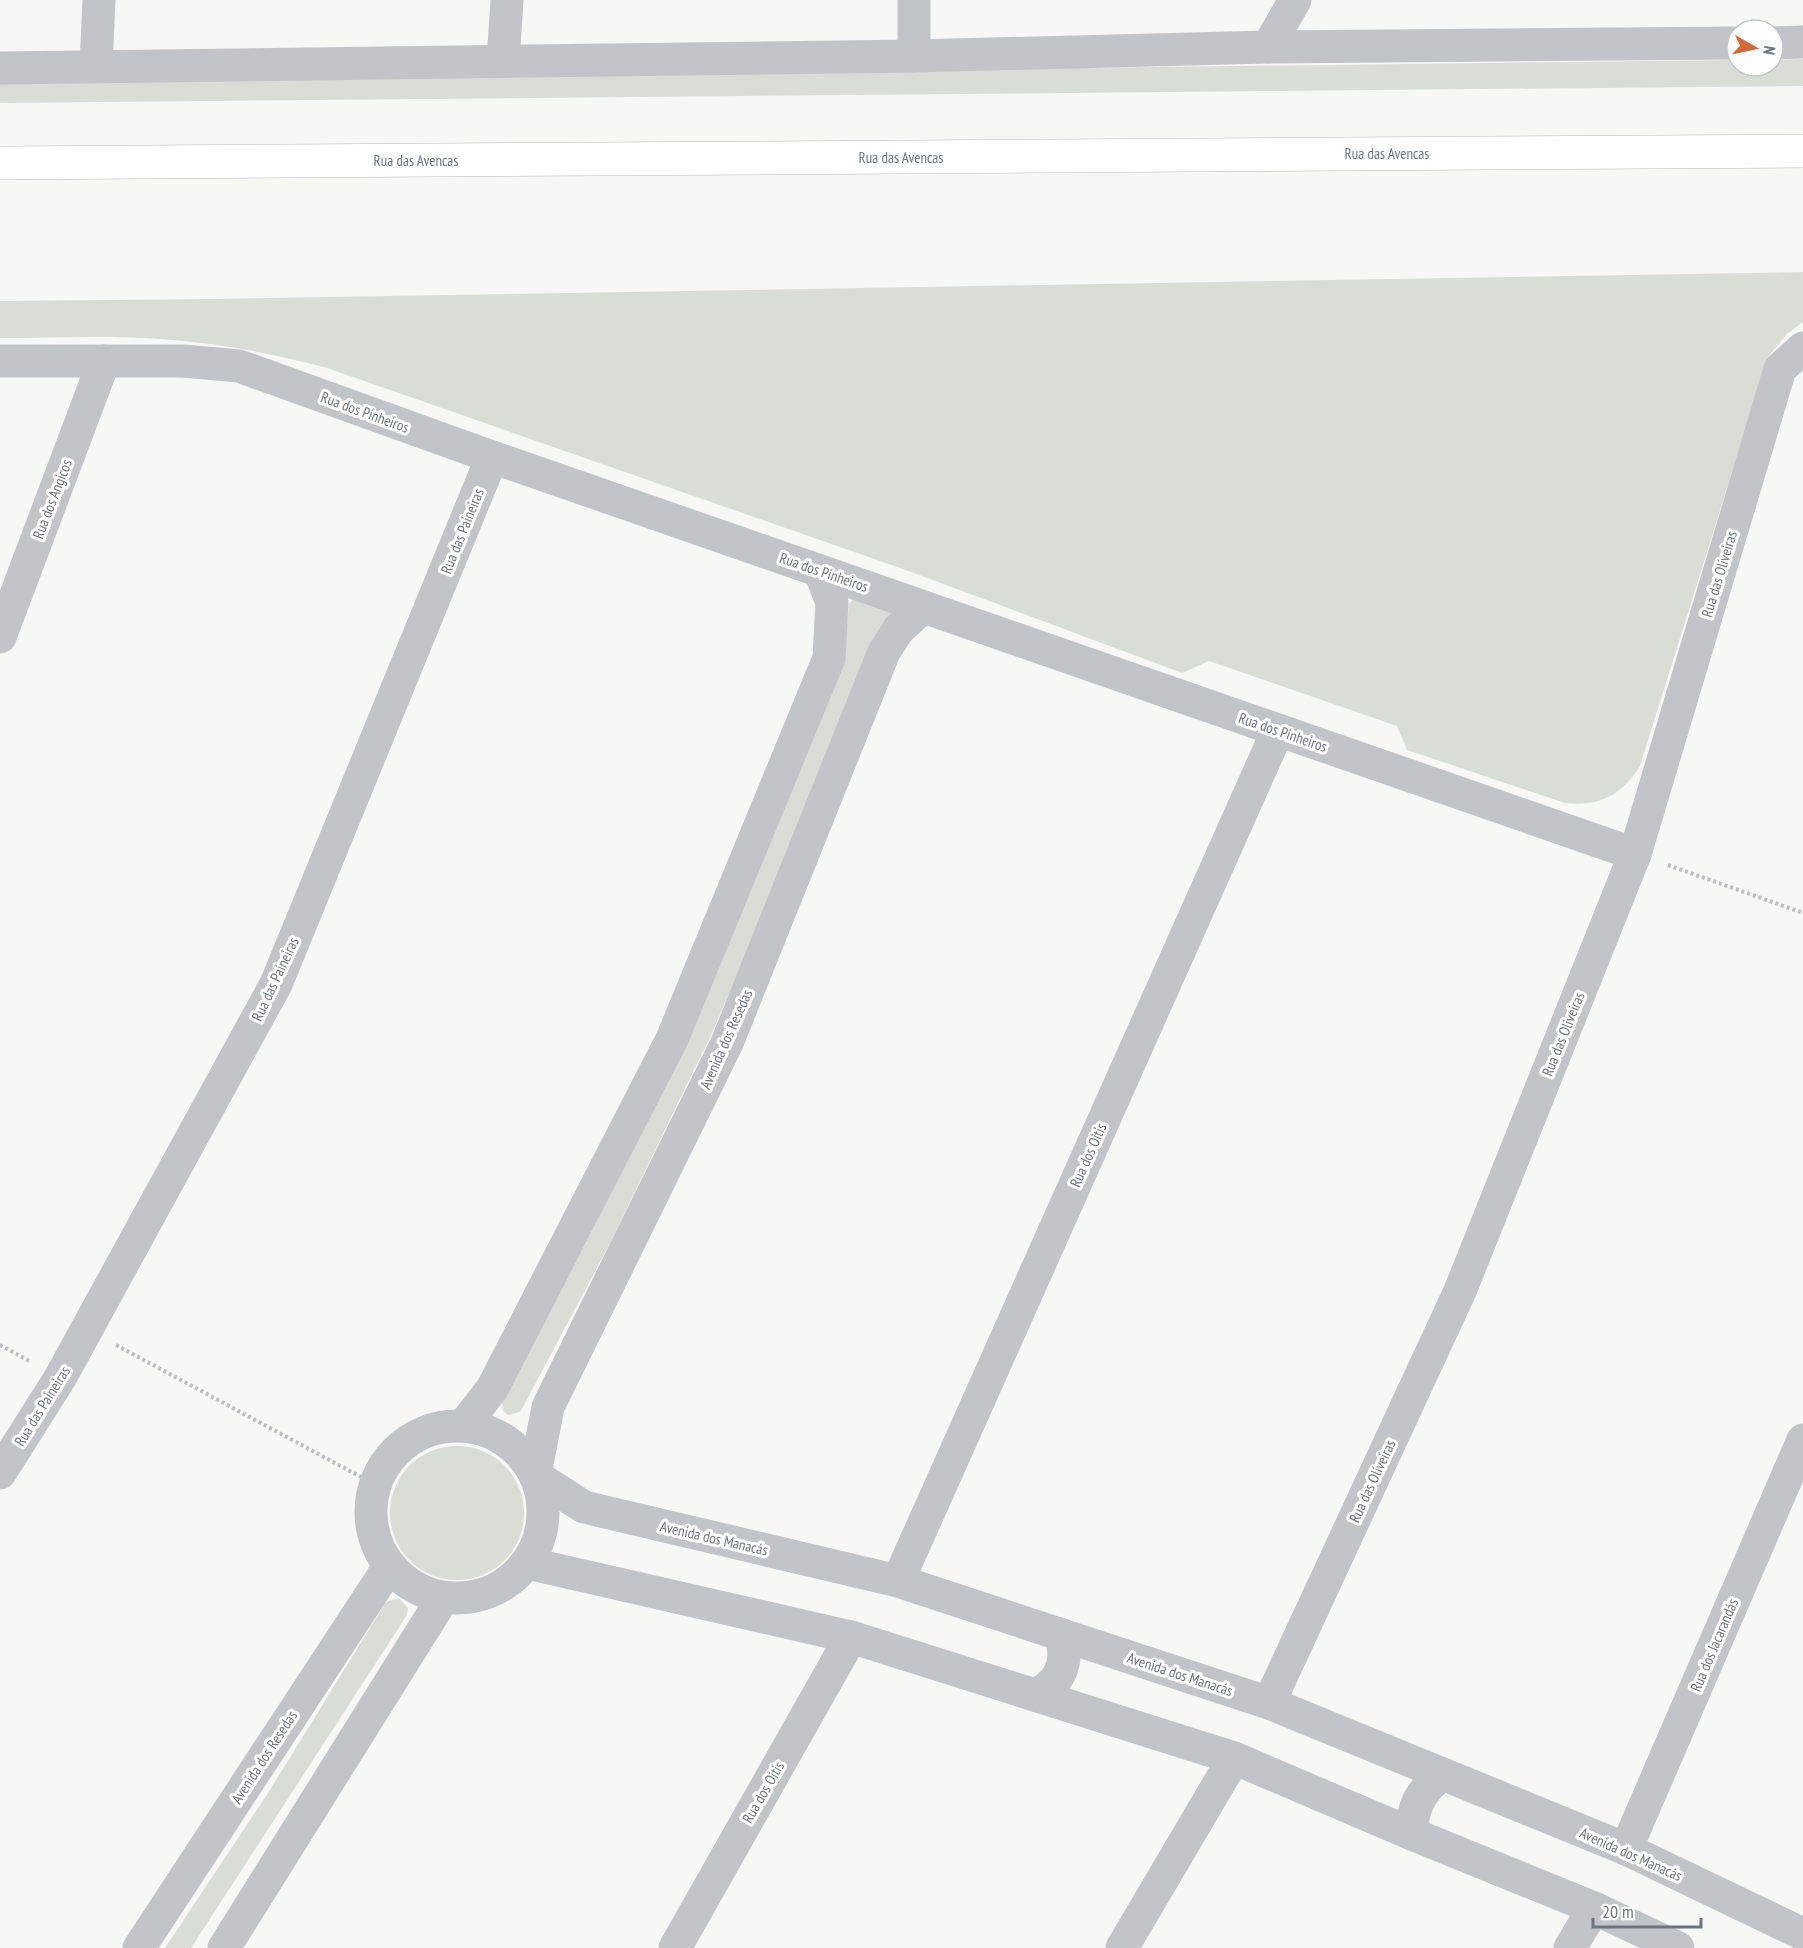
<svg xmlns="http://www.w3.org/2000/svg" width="1803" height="1948" font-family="'PT Sans Narrow',sans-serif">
<rect width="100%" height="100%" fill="#f7f7f5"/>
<g fill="#d8ddd6">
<polygon points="1803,59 1803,86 0,103 0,81 1737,60 1737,66 1773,66 1773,60"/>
<path d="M1803 272V322L1787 334 1768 357 1640 766C1622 795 1599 807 1565 803L1407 750 1397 726 1209 661 1182 673 903 569 327 368C272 353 217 343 160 339 107 335 53 338 0 338V301L215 299Z"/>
<polygon points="854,599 891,610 891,619 711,1035 610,1243 523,1407 520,1412 508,1415 503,1411 502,1401 592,1231 690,1028 845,648 849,604"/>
<circle cx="457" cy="1513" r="67"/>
<polygon points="399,1598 408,1608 407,1615 191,1948 165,1948 268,1793 386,1602"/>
</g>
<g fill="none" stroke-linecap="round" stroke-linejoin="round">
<g stroke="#b4b8bc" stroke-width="34">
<polyline id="secondary" points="0,163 1803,151"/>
</g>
<g stroke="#bbbdc0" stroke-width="4" stroke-dasharray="3 3" stroke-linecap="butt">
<polyline points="1668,865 1803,913"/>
<polyline points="0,1345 31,1362"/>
<polyline points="116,1345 374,1484"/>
</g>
<g stroke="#c1c4c8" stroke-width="33">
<polyline points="1773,43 1803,42"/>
<polyline points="1268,47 1295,0"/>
<polyline points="914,56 914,0"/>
<polyline points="503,61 507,0"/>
<polyline points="96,66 99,0"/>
<polyline points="0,68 914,56 1268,47 1737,43"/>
<polyline points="0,361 183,361 239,366 492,457 1635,854"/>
<polyline points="0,637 104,361"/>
<polyline points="464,1425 492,1389 672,1039 829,658 832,603 820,571"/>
<circle cx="457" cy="1512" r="86"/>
<polyline points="0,1473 60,1378 276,984 492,457"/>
<polyline points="535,1475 548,1407 727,1043 884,652 898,630 923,607"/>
<polyline points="537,1477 584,1507 898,1581 1269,1703 1626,1849 1803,1934"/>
<polyline points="527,1563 851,1637 1234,1758 1412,1834 1594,1908 1678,1948"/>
<polyline points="898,1581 1278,730"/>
<path d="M1035 1695C1061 1683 1070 1661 1060 1634"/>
<polyline points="1269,1703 1460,1291 1635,854 1780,369 1803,348"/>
<path d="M1412 1834C1412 1807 1420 1792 1441 1775"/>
<polyline points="1626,1849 1803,1440"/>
<polyline points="139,1948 389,1567"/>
<polyline points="224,1948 443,1598"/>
<polyline points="675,1948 851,1637"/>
<polyline points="1122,1948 1234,1758"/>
<polyline points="1570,1948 1594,1908"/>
</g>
<use href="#secondary" stroke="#fff" stroke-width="33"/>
</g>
<g text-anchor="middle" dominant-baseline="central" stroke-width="6" stroke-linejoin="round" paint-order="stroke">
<g font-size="15" fill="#6a7582" stroke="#fff">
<text x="1387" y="153">Rua das Avencas</text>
<text x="901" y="157">Rua das Avencas</text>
<text x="416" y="160">Rua das Avencas</text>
<text transform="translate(365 412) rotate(20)">Rua dos Pinheiros</text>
<text transform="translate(52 499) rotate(-69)">Rua dos Angicos</text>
<text transform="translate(462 531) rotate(-68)">Rua das Paineiras</text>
<text transform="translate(824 572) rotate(19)">Rua dos Pinheiros</text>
<text transform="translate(1719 574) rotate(-73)">Rua das Oliveiras</text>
<text transform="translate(1283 732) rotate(19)">Rua dos Pinheiros</text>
<text transform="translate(275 979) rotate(-65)">Rua das Paineiras</text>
<text transform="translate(1563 1034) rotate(-68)">Rua das Oliveiras</text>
<text transform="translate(726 1039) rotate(-66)">Avenida dos Resedas</text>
<text transform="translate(1088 1155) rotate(-66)">Rua dos Oitis</text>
<text transform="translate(42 1406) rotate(-58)">Rua das Paineiras</text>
<text transform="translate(1372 1481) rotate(-65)">Rua das Oliveiras</text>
<text transform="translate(714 1538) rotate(13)">Avenida dos Manacás</text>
<text transform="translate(1714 1645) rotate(-67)">Rua dos Jacarandás</text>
<text transform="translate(1180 1674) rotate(18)">Avenida dos Manacás</text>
<text transform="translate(264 1757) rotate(-57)">Avenida dos Resedas</text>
<text transform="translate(763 1792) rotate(-60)">Rua dos Oitis</text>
<text transform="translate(1631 1854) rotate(24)">Avenida dos Manacás</text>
</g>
</g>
<g transform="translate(1755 48) rotate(99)"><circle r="28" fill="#ffffff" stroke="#c3c8cd" stroke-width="1.5"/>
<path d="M0-4.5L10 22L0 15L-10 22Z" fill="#d06a3c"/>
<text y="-9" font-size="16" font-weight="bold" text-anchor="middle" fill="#6a7582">N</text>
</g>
<path d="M1593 1918v9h108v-9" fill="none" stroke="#6a7582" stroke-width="3"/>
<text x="1602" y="1918" font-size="18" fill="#6a7582" stroke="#ffffff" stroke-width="4.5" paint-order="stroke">20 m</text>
</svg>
